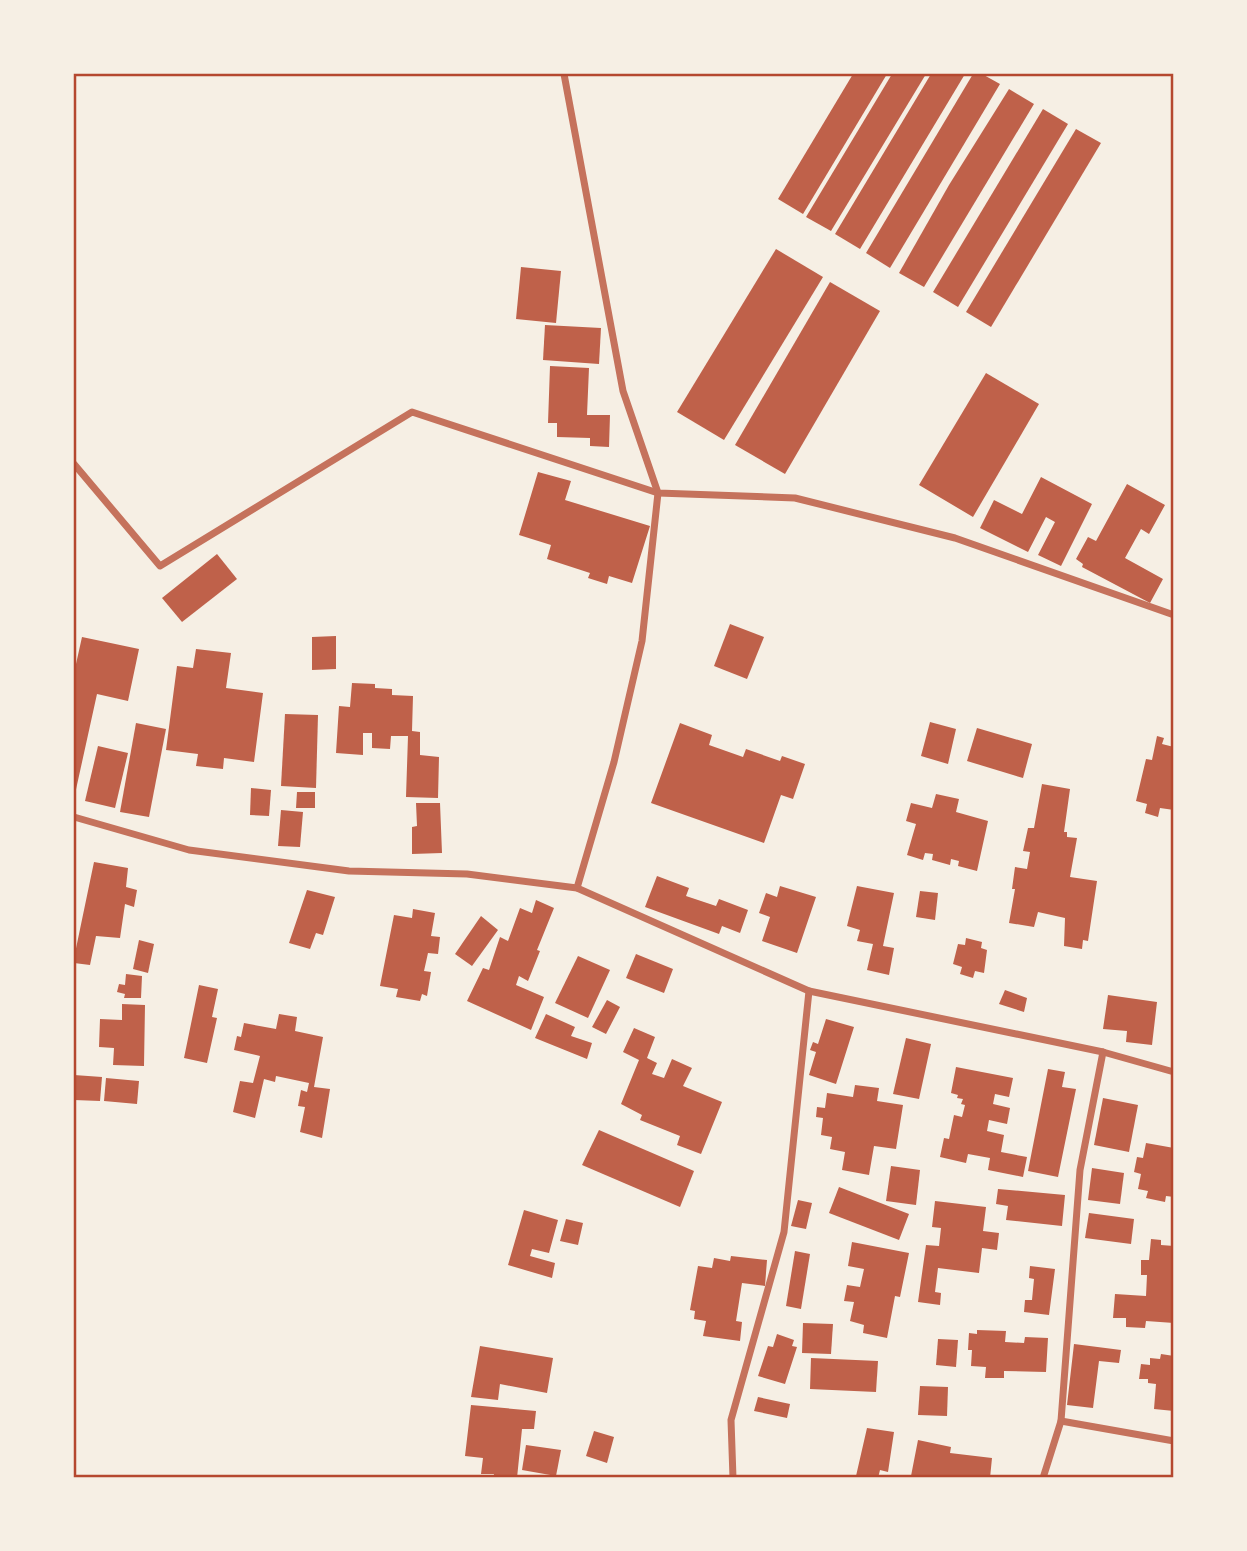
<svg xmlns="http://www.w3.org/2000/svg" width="1247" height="1551" font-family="'PT Sans',sans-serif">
<rect width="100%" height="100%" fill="#f6efe4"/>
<g fill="#bf614a">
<polygon points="853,74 887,74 803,214 778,199"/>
<polygon points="892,74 926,74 831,231 806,217"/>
<polygon points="931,74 965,74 860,249 835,234"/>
<polygon points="973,74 982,74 1000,84 890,268 866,253"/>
<polygon points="1009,89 1034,104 924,287 899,273 949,185"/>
<polygon points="1043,109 1068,124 958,307 933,292"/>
<polygon points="1076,129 1101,143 991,327 966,312"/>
<polygon points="776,249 823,277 724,440 677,412"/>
<polygon points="521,267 561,271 556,323 516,319"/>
<polygon points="830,282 880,311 785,474 735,445"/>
<polygon points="545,325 601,328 599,364 543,360"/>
<polygon points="550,366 589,368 587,415 610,415 609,447 590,446 590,438 557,437 557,423 548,423"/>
<polygon points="986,373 1039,404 973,517 919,485"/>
<polygon points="538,472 571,481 565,500 650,526 632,583 609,576 607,584 588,578 590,573 547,559 551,545 519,535"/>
<polygon points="1041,477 1092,504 1061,566 1038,555 1055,522 1046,517 1028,552 980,528 994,500 1022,514"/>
<polygon points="1127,484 1165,505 1149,534 1141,529 1125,558 1163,579 1150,603 1082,567 1083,564 1076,559 1088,537 1096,541"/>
<polygon points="217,554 237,579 182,622 162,598"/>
<polygon points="730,624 764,637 747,679 714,666"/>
<polygon points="336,636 336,669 312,670 312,637"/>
<polygon points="82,637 139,649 128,701 97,694 75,794 74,673"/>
<polygon points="196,649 231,653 226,688 263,693 254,762 224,758 223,769 196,766 198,754 166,750 177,666 193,668"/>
<polygon points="352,683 375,684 375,688 392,689 392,695 413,696 412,731 420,732 420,755 439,757 438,798 406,797 408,736 391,736 390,749 372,748 372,733 363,733 363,755 336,753 339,706 350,707"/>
<polygon points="285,714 318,715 316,788 281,786"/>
<polygon points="930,722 956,729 948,764 921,756"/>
<polygon points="136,723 166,729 149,817 120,812"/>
<polygon points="680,723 712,735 709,745 743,757 746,749 780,761 782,756 805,764 793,799 781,795 764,843 651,803"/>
<polygon points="977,728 1032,744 1023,778 967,761"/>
<polygon points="1157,736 1164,738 1162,744 1174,747 1174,810 1160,808 1158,817 1145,813 1147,804 1136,801 1146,759 1152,760"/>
<polygon points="98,746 128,753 115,808 85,801"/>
<polygon points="1042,784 1070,789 1064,832 1067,832 1067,837 1077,838 1070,877 1097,881 1088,941 1083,940 1082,949 1064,946 1065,918 1038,912 1034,927 1009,923 1015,889 1012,889 1015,867 1027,869 1030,852 1023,851 1028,828 1034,828"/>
<polygon points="251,788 271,790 269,816 250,815"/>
<polygon points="297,792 315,792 315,808 296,808"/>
<polygon points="936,794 959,799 956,812 988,821 977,871 958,866 959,861 951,859 950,865 932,860 933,854 925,853 923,860 907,855 916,824 906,821 911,803 932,808"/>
<polygon points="416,803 440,803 442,853 412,854 412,827 417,826"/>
<polygon points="281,810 303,812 300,847 278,846"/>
<polygon points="94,862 128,868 126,887 137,890 134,907 125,904 120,938 96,936 90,965 74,963 74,958"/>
<polygon points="657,876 689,888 686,896 716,906 719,899 748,910 740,933 722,926 719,934 645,907"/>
<polygon points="780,886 816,897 797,953 762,941 770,917 759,913 766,893 777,897"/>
<polygon points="857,886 894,893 883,946 894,948 889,975 867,970 873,944 857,941 860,930 847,926"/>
<polygon points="307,890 335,897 323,935 316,933 310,949 289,943"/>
<polygon points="920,891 938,893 935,920 916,917"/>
<polygon points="536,900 554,908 537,950 540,951 528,981 519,976 516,985 544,997 531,1030 467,1001 483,968 489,970 500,937 508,941 520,908 532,913"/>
<polygon points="413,909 435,913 431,936 440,937 438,954 428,953 424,971 431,972 427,996 422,994 420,1001 396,997 398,989 380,986 394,915 412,918"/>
<polygon points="481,916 498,930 472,966 455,954"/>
<polygon points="966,938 982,942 981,948 987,950 984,973 975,971 973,978 960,974 962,967 953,964 958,944 965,945"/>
<polygon points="139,940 154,944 148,973 133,969"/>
<polygon points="636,954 673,969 664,993 626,978"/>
<polygon points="578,956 610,970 588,1018 555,1003"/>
<polygon points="126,974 142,976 141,998 124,998 125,994 117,992 119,984 125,985"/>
<polygon points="199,985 218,989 212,1017 217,1018 207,1063 184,1058"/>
<polygon points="1005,990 1027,998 1024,1012 999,1004"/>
<polygon points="1108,995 1157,1002 1152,1045 1126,1042 1127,1031 1103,1029"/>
<polygon points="607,1000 620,1007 606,1034 592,1027"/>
<polygon points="122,1004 145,1005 144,1066 113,1065 114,1048 99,1047 100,1019 122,1020"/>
<polygon points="279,1014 297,1017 295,1031 323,1037 314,1087 330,1089 322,1138 300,1132 305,1107 298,1106 301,1090 307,1092 309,1083 276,1076 275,1082 264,1079 255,1118 233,1112 240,1081 253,1083 260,1056 234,1050 237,1036 241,1037 244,1023 276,1029"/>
<polygon points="546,1014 575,1027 571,1036 592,1043 587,1059 535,1038"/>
<polygon points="826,1019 854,1027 836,1084 809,1075 816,1052 810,1050 813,1042 818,1044"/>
<polygon points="634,1028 655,1037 647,1058 657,1063 652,1074 664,1078 672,1059 692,1068 683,1086 722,1102 701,1154 677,1145 680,1136 640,1120 642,1115 621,1104 639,1060 623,1052"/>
<polygon points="906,1038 931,1044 919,1099 893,1094"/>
<polygon points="956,1067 1013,1078 1009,1097 995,1094 993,1104 1010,1108 1007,1124 989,1120 987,1131 1004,1135 1001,1152 1027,1157 1023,1177 988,1170 990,1158 968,1154 966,1163 940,1157 944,1138 949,1139 954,1115 962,1117 965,1105 961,1104 963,1099 957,1098 958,1095 951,1093"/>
<polygon points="1048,1069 1065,1072 1062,1087 1076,1089 1058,1177 1028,1171"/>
<polygon points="74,1075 102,1077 100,1101 74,1100"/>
<polygon points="106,1078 139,1081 137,1104 104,1101"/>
<polygon points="855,1085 879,1088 877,1101 903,1105 896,1149 874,1146 869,1175 842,1170 845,1152 830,1149 832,1137 821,1135 823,1118 816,1117 817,1107 825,1108 827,1093 853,1097"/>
<polygon points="1103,1098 1138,1105 1129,1152 1094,1145"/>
<polygon points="599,1130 694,1171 680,1207 582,1165"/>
<polygon points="1146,1143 1174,1148 1174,1197 1166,1196 1165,1202 1146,1198 1148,1191 1138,1189 1141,1174 1134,1172 1137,1157 1143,1158"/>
<polygon points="891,1166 920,1170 916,1205 886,1201"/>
<polygon points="1092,1168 1124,1173 1120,1204 1088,1200"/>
<polygon points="839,1187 909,1214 899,1240 829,1213"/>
<polygon points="998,1189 1065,1195 1062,1226 1006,1220 1008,1206 996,1204"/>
<polygon points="798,1200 812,1203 806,1229 791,1226"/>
<polygon points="935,1201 986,1207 983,1231 999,1233 997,1250 982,1248 979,1273 938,1268 935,1292 941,1293 940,1305 918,1302 926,1245 939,1246 941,1228 932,1227"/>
<polygon points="524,1210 558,1220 549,1253 532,1249 530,1256 555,1263 552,1278 508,1265"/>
<polygon points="1089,1213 1134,1219 1131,1244 1085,1238"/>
<polygon points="566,1219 583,1223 578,1245 560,1241"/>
<polygon points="1151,1239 1161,1240 1161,1245 1174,1246 1174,1323 1146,1321 1145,1328 1126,1327 1126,1318 1113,1318 1115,1294 1146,1296 1147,1275 1141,1275 1141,1260 1149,1260"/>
<polygon points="852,1242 909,1253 900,1297 895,1296 887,1338 863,1333 864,1325 850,1321 854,1302 844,1301 847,1285 860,1287 864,1269 848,1266"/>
<polygon points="795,1251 810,1254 801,1309 786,1306"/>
<polygon points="731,1256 767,1260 765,1286 742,1283 736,1321 742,1322 740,1341 703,1336 706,1321 694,1319 695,1311 690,1310 698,1266 712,1268 714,1258 730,1261"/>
<polygon points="1030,1266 1055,1269 1049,1315 1024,1312 1025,1300 1032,1300 1034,1279 1029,1278"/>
<polygon points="803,1323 833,1324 831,1354 802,1353"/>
<polygon points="977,1330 1006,1331 1005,1342 1024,1343 1025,1337 1048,1338 1046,1372 1004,1371 1004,1378 985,1378 986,1367 971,1366 972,1350 968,1350 969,1333 977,1334"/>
<polygon points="777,1334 794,1340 792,1346 797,1347 785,1384 758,1376 768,1346 773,1347"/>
<polygon points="938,1339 958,1340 956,1367 936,1365"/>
<polygon points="1074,1344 1121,1350 1119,1363 1099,1361 1093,1408 1067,1405"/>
<polygon points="480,1346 553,1358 547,1393 500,1384 498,1400 471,1397"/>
<polygon points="1161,1354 1174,1356 1174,1411 1154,1409 1156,1384 1148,1383 1148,1379 1139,1379 1141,1364 1150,1365 1150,1358 1160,1359"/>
<polygon points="811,1358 878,1361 876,1392 810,1389"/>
<polygon points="920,1386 948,1387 947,1416 918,1415"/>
<polygon points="758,1397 790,1404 787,1418 754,1411"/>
<polygon points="471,1405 536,1411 534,1429 522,1429 517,1478 493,1478 494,1474 481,1474 483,1458 465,1456"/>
<polygon points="867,1428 894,1432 888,1472 880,1470 878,1478 856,1476"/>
<polygon points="594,1431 614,1437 607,1463 586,1456"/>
<polygon points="918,1440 951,1447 950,1453 992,1458 990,1478 911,1476"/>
<polygon points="526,1445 561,1450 556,1476 522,1470"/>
</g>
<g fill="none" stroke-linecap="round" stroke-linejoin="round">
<g stroke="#c5725c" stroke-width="7">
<polyline points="564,74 623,391 658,493 642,641 614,762 577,888"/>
<polyline points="74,464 160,566 412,412 658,493 795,498 955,538 1174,615"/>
<polyline points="74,817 189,850 349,871 467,874 577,888 809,991 1103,1052 1174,1072"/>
<polyline points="1061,1421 1174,1441"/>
<polyline points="733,1478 731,1420 784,1232 809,991"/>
<polyline points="1043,1478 1061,1421 1080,1170 1103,1052"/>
</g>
</g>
<rect width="1247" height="1551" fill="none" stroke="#f6efe4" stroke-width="150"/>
<rect x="75" y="75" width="1097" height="1401" fill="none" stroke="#b5482f" stroke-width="2.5"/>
</svg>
